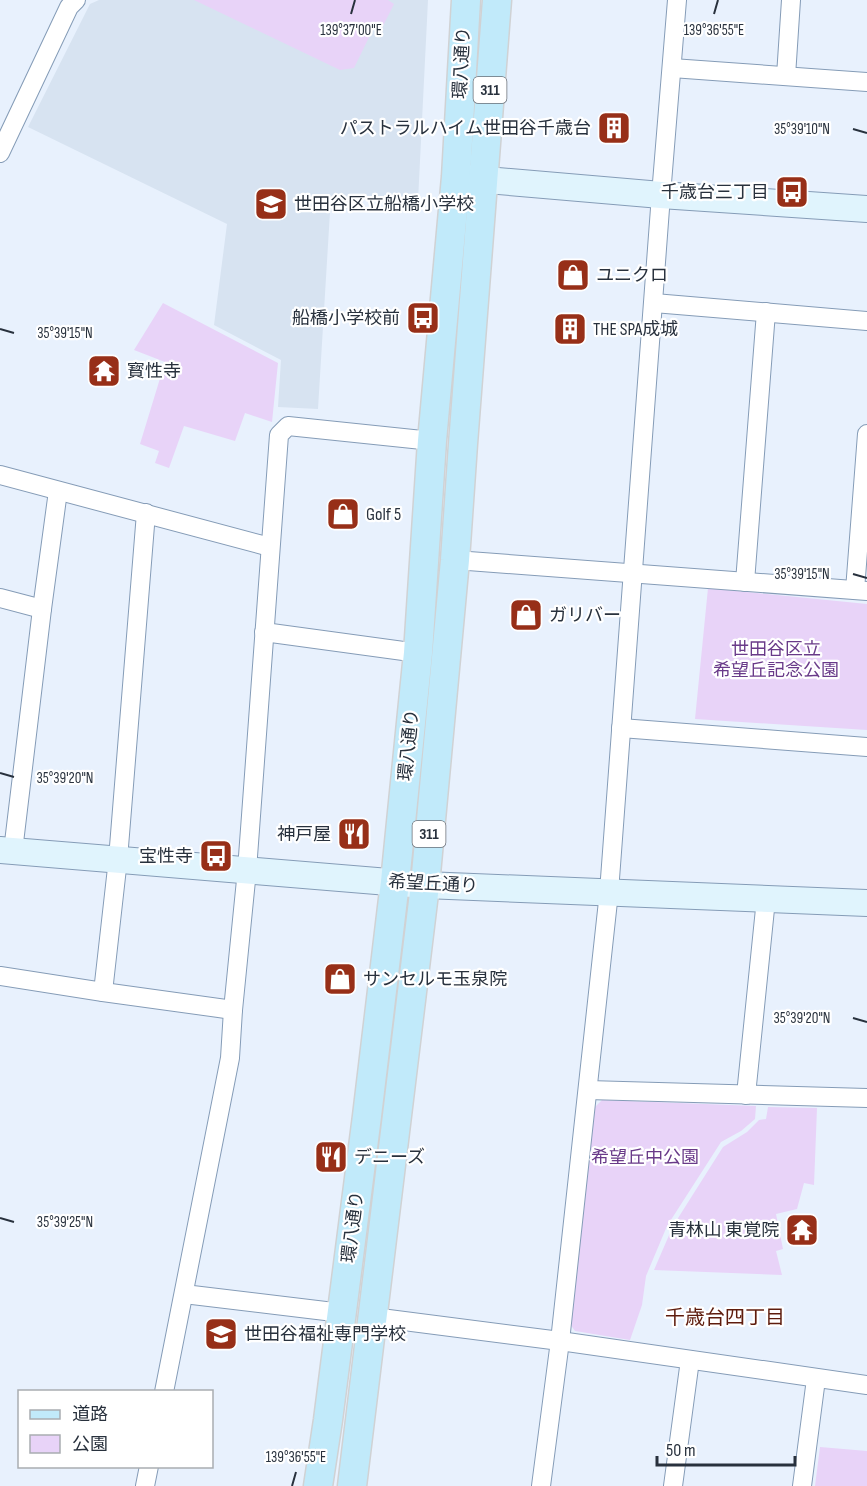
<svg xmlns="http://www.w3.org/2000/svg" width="867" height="1486" font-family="'Sofia Sans Condensed','Noto Sans JP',sans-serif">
<rect width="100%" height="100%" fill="#e8f1fd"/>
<polygon fill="#d7e3f1" points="99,0 428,0 418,201 357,199 355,207 330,212 318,409 278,407 281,360 214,325 227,224 28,127 90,4"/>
<g fill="#e8d3f8">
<polygon points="194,0 388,0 394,4 383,26 376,23 354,68 340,70"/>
<polygon points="163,303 278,363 272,422 245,413 235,441 184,426 169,468 155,463 159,451 140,444 165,362 134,350"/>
<polygon points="708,588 867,604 867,730 695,719"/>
<polygon points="602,1100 756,1106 755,1119 741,1131 721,1142 667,1226 646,1276 642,1305 630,1340 575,1331 570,1324 595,1107"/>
<polygon points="768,1107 817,1108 814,1185 804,1183 797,1209 776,1214 783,1249 776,1251 782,1275 654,1270 673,1226 723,1147 747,1132 759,1120 766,1119"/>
<polygon points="820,1447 867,1451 867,1486 815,1486"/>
</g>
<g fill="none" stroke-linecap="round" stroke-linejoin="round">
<g stroke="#859cb7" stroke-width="20">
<g id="street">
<polyline points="672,68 867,82"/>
<polyline points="786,76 791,0"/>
<polyline points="0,153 69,7 76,0"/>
<polyline points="654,303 867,321"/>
<polyline points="0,475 270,547"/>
<polyline points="455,560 867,591"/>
<polyline points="745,582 766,312"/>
<polyline points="855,590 867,434"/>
<polyline points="0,598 42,609"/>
<polyline points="264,632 418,653"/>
<polyline points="621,728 867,747"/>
<polyline points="13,851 42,609 58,491"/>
<polyline points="0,976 103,992 233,1010"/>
<polyline points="103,992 118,859 146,513"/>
<polyline points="588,1090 867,1098"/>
<polyline points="746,1095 766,899"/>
<polyline points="184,1294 342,1313"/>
<polyline points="373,1317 560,1341 867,1385"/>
<polyline points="164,1392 230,1058 233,1010 247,870 279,435 288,426 432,441"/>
<polyline points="145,1486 149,1466"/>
<polyline points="541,1486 560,1341 609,892 661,195 677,0"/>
<polyline points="673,1486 690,1360"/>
<polyline points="802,1486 816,1379"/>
</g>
</g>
<g stroke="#859cb7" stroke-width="28">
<g id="secondary">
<polyline points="463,178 661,195 867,209"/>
<polyline points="0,850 425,885 867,903"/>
</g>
</g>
<g stroke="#d0d2d4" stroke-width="31">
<g id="primary">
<polyline points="318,1486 328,1420 367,1116 395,882 418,653 432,441 456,177 466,0"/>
<polyline points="352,1486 425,885 455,560 463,444 497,0"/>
</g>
</g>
<use href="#street" stroke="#fff" stroke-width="18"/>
<use href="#secondary" stroke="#e0f4fd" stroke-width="26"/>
<use href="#primary" stroke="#c1eafa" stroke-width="28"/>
</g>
<path fill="none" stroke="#28313d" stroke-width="2" d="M351 14 355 0M714 14 718 0M853 129 867 133M0 329 14 333M853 574 867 578M0 773 14 777M853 1018 867 1022M0 1218 14 1222M292 1486 296 1472"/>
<defs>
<g id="building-square" transform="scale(1.725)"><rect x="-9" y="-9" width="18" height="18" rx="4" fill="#972f18" stroke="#fff"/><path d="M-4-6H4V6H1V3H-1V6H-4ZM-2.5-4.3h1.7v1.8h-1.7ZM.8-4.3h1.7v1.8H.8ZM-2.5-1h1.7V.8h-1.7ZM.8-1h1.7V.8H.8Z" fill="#fff"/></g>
<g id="bus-square" transform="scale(1.725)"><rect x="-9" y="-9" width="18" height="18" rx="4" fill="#972f18" stroke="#fff"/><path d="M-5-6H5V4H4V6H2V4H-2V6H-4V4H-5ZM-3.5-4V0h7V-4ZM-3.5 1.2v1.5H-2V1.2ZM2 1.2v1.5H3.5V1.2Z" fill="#fff"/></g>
<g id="school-square" transform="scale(1.725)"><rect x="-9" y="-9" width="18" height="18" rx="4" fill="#972f18" stroke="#fff"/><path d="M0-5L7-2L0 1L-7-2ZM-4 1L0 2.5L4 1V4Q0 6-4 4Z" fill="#fff"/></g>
<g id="shop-square" transform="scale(1.725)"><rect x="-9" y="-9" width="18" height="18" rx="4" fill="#972f18" stroke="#fff"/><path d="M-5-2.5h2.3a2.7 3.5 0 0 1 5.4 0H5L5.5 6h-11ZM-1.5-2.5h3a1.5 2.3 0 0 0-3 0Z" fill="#fff"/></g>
<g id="temple-square" transform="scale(1.725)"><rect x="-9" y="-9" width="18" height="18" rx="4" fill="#972f18" stroke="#fff"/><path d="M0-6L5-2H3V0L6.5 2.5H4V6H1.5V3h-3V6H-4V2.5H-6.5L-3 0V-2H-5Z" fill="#fff"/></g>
<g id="restaurant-square" transform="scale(1.725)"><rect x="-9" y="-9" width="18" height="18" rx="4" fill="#972f18" stroke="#fff"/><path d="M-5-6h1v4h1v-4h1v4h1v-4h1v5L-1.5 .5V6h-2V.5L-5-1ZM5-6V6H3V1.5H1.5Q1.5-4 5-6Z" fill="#fff"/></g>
<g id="university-square" transform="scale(1.725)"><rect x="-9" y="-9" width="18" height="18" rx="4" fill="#972f18" stroke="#fff"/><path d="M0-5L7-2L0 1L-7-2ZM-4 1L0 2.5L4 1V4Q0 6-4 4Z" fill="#fff"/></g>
</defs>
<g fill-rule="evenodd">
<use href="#building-square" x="614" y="128"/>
<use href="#bus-square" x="792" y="192"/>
<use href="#school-square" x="271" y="204"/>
<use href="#shop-square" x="573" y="275"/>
<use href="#bus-square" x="423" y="318"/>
<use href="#building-square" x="570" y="329"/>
<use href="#temple-square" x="104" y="371"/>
<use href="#shop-square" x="343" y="514"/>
<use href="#shop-square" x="526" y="615"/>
<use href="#restaurant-square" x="354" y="834"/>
<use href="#bus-square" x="216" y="856"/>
<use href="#shop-square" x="340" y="979"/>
<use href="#restaurant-square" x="331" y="1157"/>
<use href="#temple-square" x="802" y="1230"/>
<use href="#university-square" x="221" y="1334"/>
</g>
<g text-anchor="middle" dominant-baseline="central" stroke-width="4.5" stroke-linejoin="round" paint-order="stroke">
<g fill="#fff" stroke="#686f77" stroke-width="1.5">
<rect x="473.5" y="77" width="33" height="26" rx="4.5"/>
<rect x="412.5" y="821" width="33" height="26" rx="4.5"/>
</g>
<g font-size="16" font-weight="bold" fill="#28313d">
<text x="490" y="90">311</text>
<text x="429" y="834">311</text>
</g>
<g font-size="18" fill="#28313d" stroke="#fff">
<text transform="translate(462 63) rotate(-87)">環八通り</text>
<text transform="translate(409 745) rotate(-84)">環八通り</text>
<text transform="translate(433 884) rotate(3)">希望丘通り</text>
<text transform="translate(353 1227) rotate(-83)">環八通り</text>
</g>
<g font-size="18" fill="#28313d" stroke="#fff" text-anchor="start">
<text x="591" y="128" text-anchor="end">パストラルハイム世田谷千歳台</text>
<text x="769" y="192" text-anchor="end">千歳台三丁目</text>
<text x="294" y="204">世田谷区立船橋小学校</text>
<text x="596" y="275">ユニクロ</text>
<text x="400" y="318" text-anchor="end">船橋小学校前</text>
<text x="593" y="329">THE SPA成城</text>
<text x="127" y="371">寳性寺</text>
<text x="366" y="514">Golf 5</text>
<text x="549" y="615">ガリバー</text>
<text x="331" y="834" text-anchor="end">神戸屋</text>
<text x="193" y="856" text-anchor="end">宝性寺</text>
<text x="363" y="979">サンセルモ玉泉院</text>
<text x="354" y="1157">デニーズ</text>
<text x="779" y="1230" text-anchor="end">青林山 東覚院</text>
<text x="244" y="1334">世田谷福祉専門学校</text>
</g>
<g font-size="18" fill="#693a89" stroke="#fff">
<text x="776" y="649">世田谷区立<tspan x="776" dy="21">希望丘記念公園</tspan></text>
<text x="645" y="1157">希望丘中公園</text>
</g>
<g font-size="20" fill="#5e1c0d" stroke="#fff">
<text x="725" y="1318">千歳台四丁目</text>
</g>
</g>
<g font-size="15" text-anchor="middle" fill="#28313d" stroke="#fff" stroke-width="4.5" stroke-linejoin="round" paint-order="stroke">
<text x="351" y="35">139°37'00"E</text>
<text x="714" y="35">139°36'55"E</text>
<text x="802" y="134">35°39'10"N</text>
<text x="65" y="338">35°39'15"N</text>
<text x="802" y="579">35°39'15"N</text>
<text x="65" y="783">35°39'20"N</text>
<text x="802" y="1023">35°39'20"N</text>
<text x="65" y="1227">35°39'25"N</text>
<text x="296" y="1462">139°36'55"E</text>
</g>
<rect x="18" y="1390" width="195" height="78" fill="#ffffff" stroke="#a9adb1" stroke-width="1.5"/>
<rect x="30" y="1410" width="30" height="9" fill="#c1eafa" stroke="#a9adb1" stroke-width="1.5"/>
<text x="72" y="1420" font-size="18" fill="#28313d">道路</text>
<rect x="30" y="1435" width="30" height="18" fill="#e8d3f8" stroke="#a9adb1" stroke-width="1.5"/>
<text x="72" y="1450" font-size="18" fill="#28313d">公園</text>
<path d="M657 1456v9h138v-9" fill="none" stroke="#28313d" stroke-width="3"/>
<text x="666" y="1456" font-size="18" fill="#28313d" stroke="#ffffff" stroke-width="4.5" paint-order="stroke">50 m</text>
</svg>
